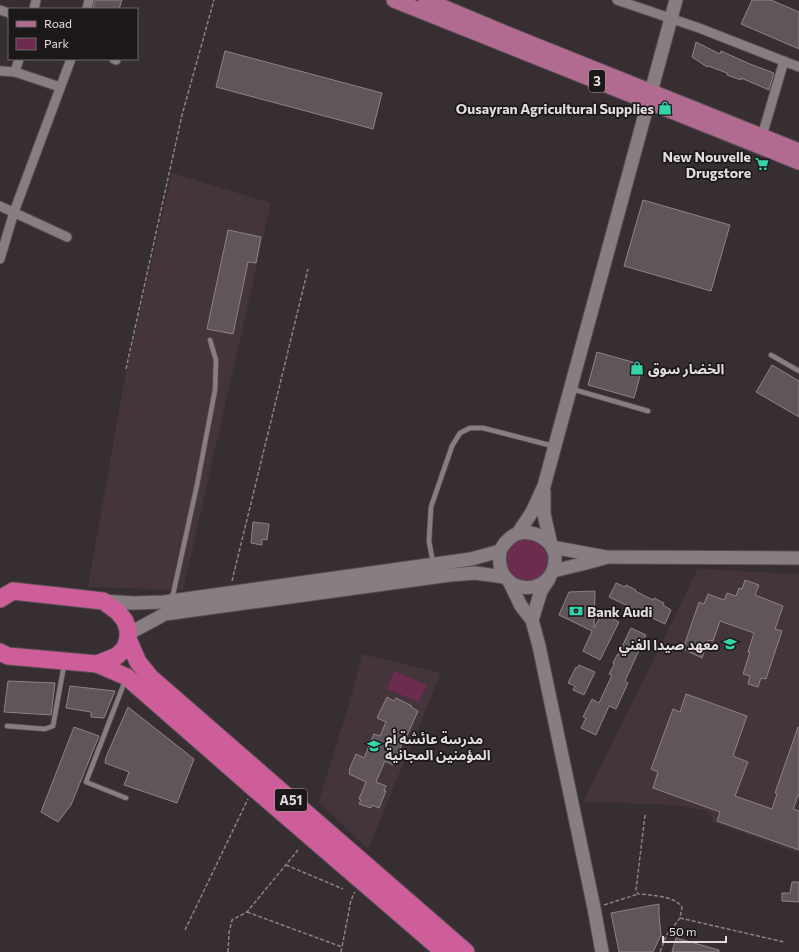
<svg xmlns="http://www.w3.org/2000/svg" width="799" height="952" font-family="Commissioner,'Noto Sans Arabic',sans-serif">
<rect width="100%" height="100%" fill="#372e32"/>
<g fill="#44353c">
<polygon points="172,173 271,203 183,590 88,587 124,382"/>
<polygon points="698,569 799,574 799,853 712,822 711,812 678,805 583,802"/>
<polygon points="362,654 441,673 368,849 319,802 353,690"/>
</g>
<g fill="#6b2c4e">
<path d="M524 537 546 544 551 563 537 581C532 581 526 583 521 582 506 578 502 557 511 545 514 541 519 539 524 537Z"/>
<polygon points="394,671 427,685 419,702 387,689"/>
</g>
<g fill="#60565a" stroke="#8d8287">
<polygon points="95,0 122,0 119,9 93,9"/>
<polygon points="752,0 771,0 799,12 799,49 741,24"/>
<polygon points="696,42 720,54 721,51 750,64 774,73 769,90 741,78 741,80 727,75 727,73 708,66 707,67 692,57"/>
<polygon points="225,51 382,93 373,129 216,87"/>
<polygon points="643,200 730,225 711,291 624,266"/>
<polygon points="228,230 261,237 256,263 248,262 233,334 207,329"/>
<polygon points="597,352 643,365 634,398 588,385"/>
<polygon points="772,365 799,381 799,417 756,392"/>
<polygon points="253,522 269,524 267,540 262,539 262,545 251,543"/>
<polygon points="745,580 759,585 755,595 783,606 775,629 782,631 766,679 761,678 758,687 748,684 750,676 743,674 750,652 748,652 754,633 720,621 713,641 708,640 702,658 683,649 699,602 704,604 708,594 724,600 727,593 736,596 739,588 742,589"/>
<polygon points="616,583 625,587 626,585 636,590 635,591 653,600 654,598 664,603 663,605 671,610 665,624 609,597"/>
<polygon points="595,591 594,628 602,613 619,622 600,660 583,651 592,631 559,615 569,592"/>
<polygon points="631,628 646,635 625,681 628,683 616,709 609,706 596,735 581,728 586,718 583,717 592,699 599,703 612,675 609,674 614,665 613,663 617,655 618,655"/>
<polygon points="579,665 595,672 584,695 573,690 575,686 568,683 576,667 577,668"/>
<polygon points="8,681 55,683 51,715 4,712"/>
<polygon points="70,686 115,691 104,718 91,717 91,712 66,708"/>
<polygon points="686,694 747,716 733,756 748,762 735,796 772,809 777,794 775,793 798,727 799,727 799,793 793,809 799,811 799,850 717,821 720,812 653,788 658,772 651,769 673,709 680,712"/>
<polygon points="387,697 394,701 396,698 412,706 411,707 418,711 406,738 405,737 393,765 385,761 376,782 386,786 384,791 386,791 379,808 372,805 371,808 359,804 361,800 359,799 366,782 349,774 350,771 349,770 356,754 364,758 374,734 380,736 386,722 377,718"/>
<polygon points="128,707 194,759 177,803 124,785 129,772 105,763 106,757"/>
<polygon points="74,727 99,736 71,805 58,822 41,812"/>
<polygon points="792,882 799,882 799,902 782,901 782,893 790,893"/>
<polygon points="659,904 659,915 661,935 653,952 619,952 611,913"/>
<polygon points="676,938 719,950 719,952 672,952"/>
</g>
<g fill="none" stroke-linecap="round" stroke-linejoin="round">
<g stroke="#554d51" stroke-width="6">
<g id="lane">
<polyline points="771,355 799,371"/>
<polyline points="572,389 648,411"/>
<polyline points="433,563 429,541 431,507 452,446 460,433 470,428 483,428 553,446"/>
<polyline points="172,599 197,485 215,390 216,360 210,340"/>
<polyline points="125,681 86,782 126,798"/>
<polyline points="7,726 45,729 53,726 64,665"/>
</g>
</g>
<g stroke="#554d51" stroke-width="11">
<g id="street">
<polyline points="617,0 699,28 799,67"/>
<polyline points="34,9 36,0"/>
<polyline points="87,9 89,0"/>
<polyline points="0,10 9,13"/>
<polyline points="19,59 15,72 60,87"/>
<polyline points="114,59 116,60"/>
<polyline points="1,71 15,72"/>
<polyline points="762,136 784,61"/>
<polyline points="0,206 67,237"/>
<polyline points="0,259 14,212 71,59"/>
</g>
</g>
<g stroke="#554d51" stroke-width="15">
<g id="secondary">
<polyline points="544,492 544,514 551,545"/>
<polyline points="518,533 532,512 544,486 676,0"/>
<polyline points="552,547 606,557 799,558"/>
<polyline points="553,571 586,563 604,558"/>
<polyline points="509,581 521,606 532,620 539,646 594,908 602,952"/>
<path d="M103 601 133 603 164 602 471 559 500 551C502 548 504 543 507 541 519 527 539 532 550 544 553 548 555 554 555 558 556 598 493 599 500 551"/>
<polyline points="532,620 541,591 549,579"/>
<polyline points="128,634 165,614 450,575 475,573 505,577"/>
</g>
</g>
<g stroke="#554d51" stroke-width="17">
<g id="primary">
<polyline points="394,0 799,162"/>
<polyline points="426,0 512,36 799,151"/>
</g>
</g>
<g stroke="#554d51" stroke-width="19">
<g id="highway">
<polyline points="0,599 13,591 103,601 118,612 125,621 128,630 128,639 125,648 117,656 97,664 8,656 0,652"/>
<polyline points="128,639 138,662 151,678 466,952"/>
<polyline points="97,664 127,677 256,790 444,952"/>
</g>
</g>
<g stroke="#8a8286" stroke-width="1.5" stroke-dasharray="4 2" stroke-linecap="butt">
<polyline points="126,369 182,115 214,0"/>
<polyline points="232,581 308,269"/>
<path d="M645 815 636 890 638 894C651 895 675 896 682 907L680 918 666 936 660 952"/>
<polyline points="286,865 343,889"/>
<polyline points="604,905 638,894"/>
<polyline points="247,912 342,947"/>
<polyline points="680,918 784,942"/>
<polyline points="185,930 248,799"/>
<polyline points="228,952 229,933 232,920 247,912 298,850"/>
<polyline points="341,952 351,900 355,892"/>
</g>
<use href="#lane" stroke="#887e82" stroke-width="4.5"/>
<use href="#street" stroke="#887e82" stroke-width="9"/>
<use href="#secondary" stroke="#887e82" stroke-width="13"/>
<use href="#primary" stroke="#b26b90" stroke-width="15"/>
<use href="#highway" stroke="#ce5e9a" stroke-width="17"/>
</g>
<defs>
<g id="shop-bare" transform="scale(1.08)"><path d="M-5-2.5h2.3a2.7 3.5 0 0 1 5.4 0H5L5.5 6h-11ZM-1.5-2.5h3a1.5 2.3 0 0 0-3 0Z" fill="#34d4a8" stroke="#1c1819" stroke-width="2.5" paint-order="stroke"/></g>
<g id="supermarket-bare" transform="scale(1.08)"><path d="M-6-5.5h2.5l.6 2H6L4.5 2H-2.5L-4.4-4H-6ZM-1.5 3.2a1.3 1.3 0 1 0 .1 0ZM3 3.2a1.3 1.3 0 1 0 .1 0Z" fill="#34d4a8" stroke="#1c1819" stroke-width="2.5" paint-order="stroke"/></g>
<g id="bank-bare" transform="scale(1.08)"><path d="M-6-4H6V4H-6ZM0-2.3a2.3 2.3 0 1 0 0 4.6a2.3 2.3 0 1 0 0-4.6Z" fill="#34d4a8" stroke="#1c1819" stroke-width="2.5" paint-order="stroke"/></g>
<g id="school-bare" transform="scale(1.08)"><path d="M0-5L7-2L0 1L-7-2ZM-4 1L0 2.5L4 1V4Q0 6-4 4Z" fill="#34d4a8" stroke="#1c1819" stroke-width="2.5" paint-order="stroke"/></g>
</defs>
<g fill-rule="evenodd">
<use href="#shop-bare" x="665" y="108"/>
<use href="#supermarket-bare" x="762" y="164"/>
<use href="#shop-bare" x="637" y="368"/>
<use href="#bank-bare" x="576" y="611"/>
<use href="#school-bare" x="730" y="644"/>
<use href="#school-bare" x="374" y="746"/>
</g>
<g text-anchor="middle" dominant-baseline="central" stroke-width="3.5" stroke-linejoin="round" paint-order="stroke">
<g fill="#1c1819" stroke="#a7a1a4" stroke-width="1">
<rect x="589" y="70" width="16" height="22" rx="3"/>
<rect x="275" y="789" width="32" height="22" rx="3"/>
</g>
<g font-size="13" font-weight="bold" fill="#e2dcdf">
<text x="597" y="81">3</text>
<text x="291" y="800">A51</text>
</g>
<g font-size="14" font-weight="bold" fill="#e2dcdf" stroke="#1c1819" text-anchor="end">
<text x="654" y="108">Ousayran Agricultural Supplies</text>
<text x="751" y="156">New Nouvelle<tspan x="751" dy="16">Drugstore</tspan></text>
<text x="648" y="368" text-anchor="start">الخضار سوق</text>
<text x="587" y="611" text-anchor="start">Bank Audi</text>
<text x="719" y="644">معهد صيدا الفني</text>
<text x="385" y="738" text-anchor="start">مدرسة عائشة أم<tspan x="385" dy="16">المؤمنين المجانية</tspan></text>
</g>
</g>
<rect x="8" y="8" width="130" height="52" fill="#1c1819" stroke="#6b6668"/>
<rect x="16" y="21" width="20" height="6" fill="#b26b90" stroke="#6b6668"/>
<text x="44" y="28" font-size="12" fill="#e2dcdf">Road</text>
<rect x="16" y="38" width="20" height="12" fill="#6b2c4e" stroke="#6b6668"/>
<text x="44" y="48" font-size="12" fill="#e2dcdf">Park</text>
<path d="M663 936v6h63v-6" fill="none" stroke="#e2dcdf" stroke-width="2"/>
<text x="669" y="936" font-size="12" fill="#e2dcdf" stroke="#1c1819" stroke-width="3" paint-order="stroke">50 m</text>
</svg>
